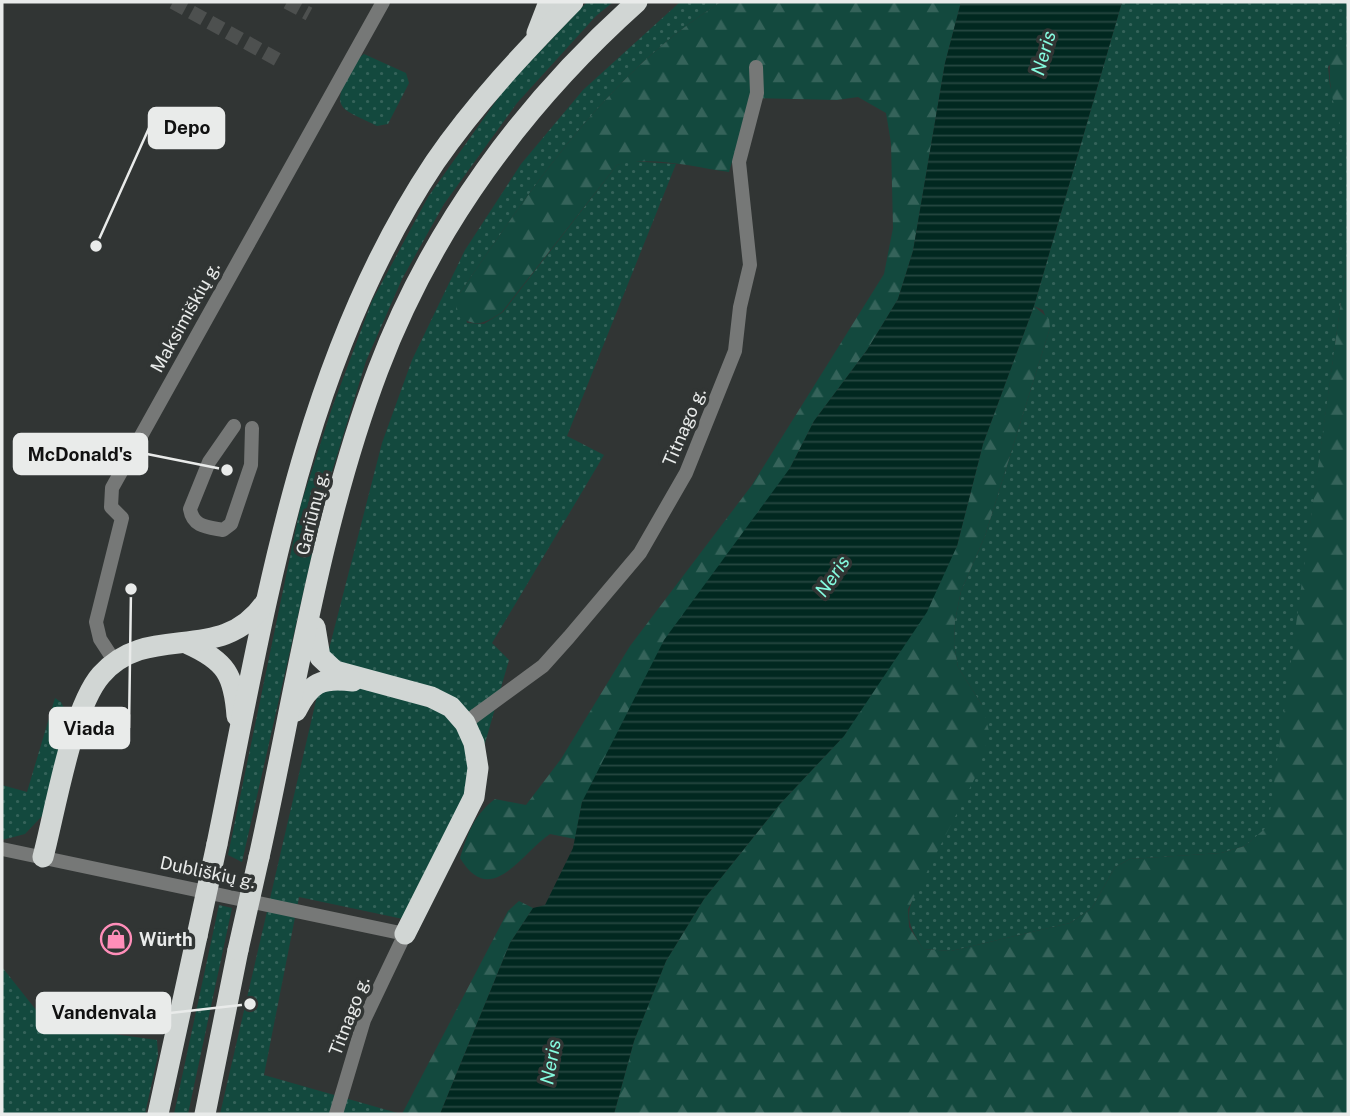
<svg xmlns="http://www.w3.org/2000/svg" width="1350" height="1116" font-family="'Public Sans',sans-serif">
<defs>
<pattern id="grass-dots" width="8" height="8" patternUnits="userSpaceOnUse" patternTransform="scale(1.75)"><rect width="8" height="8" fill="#13493e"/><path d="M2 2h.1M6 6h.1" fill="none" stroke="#35635a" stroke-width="1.8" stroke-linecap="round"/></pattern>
<pattern id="forest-firs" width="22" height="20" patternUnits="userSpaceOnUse" patternTransform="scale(1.75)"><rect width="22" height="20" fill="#13493e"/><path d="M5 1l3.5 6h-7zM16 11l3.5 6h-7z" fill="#35635a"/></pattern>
<pattern id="water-rules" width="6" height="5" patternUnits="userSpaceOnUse" patternTransform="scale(1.75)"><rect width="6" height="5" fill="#012820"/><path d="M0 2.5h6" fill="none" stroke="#264741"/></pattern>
</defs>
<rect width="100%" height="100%" fill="#313534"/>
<g fill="url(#grass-dots)">
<polygon points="587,2 613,2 596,16 517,103 444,204 402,279 366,361 327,488 242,862 228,855 301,504 332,408 372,301 428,197 506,87"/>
<path d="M680 2H721C608 73 533 186 460 293L467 323 484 324 503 312 617 165 629 161 676 164 567 436 604 455 492 643 509 660 472 788 403 919 299 897 264 1075 401 1114H220L318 692 382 443 412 360 465 250 521 164 583 90Z"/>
<path d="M1122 2H1348V48L1345 47 1328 67 1330 86 1348 142V251L1269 826 1245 846 1221 853 1130 859 1115 867 1092 908 1070 923 951 951 923 949C904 919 906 913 920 881L982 705 958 667 954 644 955 621 961 591 985 536 1050 328 1043 310 1034 306Z"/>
<path d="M364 54 406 73 409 83 388 124 377 126C349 111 328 111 348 77 353 68 356 59 364 54Z"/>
<polygon points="55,698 61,702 67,714 42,816 25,834 2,840 2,785 27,792"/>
<polygon points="219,905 232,908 188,1114 174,1114"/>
<polygon points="2,967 48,1025 157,1040 158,1055 145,1114 2,1114"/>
</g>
<g fill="url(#forest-firs)">
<path d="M721 2H961L945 63 913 251 898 299 867 350 814 421 790 468 582 802 575 839 550 834C522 852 491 910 460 858 468 833 474 815 495 799L526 805 561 759 630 646 752 485 884 274 893 228 891 143 886 113 858 97 837 100 751 98 729 172C694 167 651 155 617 165L502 312C484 324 474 329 456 313V303L460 293C533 186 608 73 721 2Z"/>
<path d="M1345 47 1348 48V142C1335 117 1325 80 1332 53Z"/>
<polygon points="1348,251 1348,1114 614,1114 634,1041 666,961 704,899 780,804 844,736 957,546 983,444 1034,306 1049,319 1050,328 985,536 961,591 955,621 954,644 958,667 982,705 989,731 980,768 908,909 909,927 923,949 951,951 1070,923 1092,908 1115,867 1130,859 1221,853 1245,846 1268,826"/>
<polygon points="519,901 533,908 510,943 440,1114 402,1114 508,911"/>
</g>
<polygon fill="url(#water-rules)" points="961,2 1122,2 1034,306 983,444 957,546 927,612 844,736 780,804 704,899 666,961 634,1041 614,1114 440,1114 510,943 533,908 545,905 573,848 582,802 664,640 790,468 814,421 867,350 898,299 913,251 945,63"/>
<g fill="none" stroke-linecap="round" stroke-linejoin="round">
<g stroke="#4d504f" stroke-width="14" stroke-dasharray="14 7" stroke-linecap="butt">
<polyline points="173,2 282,62"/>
<polyline points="287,2 309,14"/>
</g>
<g stroke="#767877" stroke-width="14">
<path d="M234 426 209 462 190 509C193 527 207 527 223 530L231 524 251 465 252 428"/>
<polyline points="115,662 100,639 96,622 122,518 111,507 112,488 383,2"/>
<polyline points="465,723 543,666 569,637 640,553 686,473 735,351 740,307 750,265 739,162 757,93 756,67"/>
<polyline points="2,849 405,934 364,1020 336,1114"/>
</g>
<g stroke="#d1d6d4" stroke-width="21">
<polyline points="537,33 549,2"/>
<polyline points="315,627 320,657 335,671 431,697 451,707 465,723 474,743 478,768 474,797 405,934"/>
<path d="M188 644C226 661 234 675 237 716"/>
<path d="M296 711C310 683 321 677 353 681"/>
<path d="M217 844C265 611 300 364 435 162 475 104 524 52 573 2"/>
<path d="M43 857C55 812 72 708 101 675 149 620 220 667 265 603"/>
<path d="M259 857C295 695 319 526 378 370 432 227 524 103 637 2"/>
<polyline points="158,1114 197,936"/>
<polyline points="205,1114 238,950"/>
</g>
<g stroke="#d1d6d4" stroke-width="21">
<polyline points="197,936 217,844"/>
<polyline points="238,950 259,857"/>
</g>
</g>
<defs>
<g id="shop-ring" transform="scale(1.575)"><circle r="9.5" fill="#313534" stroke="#ff8eb9" stroke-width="1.5"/><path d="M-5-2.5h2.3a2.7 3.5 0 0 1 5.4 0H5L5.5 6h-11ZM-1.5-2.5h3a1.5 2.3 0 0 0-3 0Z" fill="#ff8eb9"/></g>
</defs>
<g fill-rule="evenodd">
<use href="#shop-ring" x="116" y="939"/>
</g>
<g text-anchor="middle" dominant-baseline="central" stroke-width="7" stroke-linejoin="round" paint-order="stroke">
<g font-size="18" fill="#e9ebea" stroke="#313534">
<text transform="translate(185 317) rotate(-61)">Maksimiškių g.</text>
<text transform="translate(684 427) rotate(-67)">Titnago g.</text>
<text transform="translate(312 513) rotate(-76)">Gariūnų g.</text>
<text transform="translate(208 872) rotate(12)">Dubliškių g.</text>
<text transform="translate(349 1016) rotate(-69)">Titnago g.</text>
</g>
<g font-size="18" font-weight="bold" fill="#e9ebea" stroke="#313534" text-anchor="start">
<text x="139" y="939">Würth</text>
</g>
<g font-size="19" font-style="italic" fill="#85fbdf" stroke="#313534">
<text transform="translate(1043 53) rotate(-74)">Neris</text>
<text transform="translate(832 576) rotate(-55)">Neris</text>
<text transform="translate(550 1062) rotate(-80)">Neris</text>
</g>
</g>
<path fill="none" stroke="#e9ebea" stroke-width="2.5" d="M96 246L149 128M227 470L147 454M131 589L129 728M250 1004L170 1013"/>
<g fill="#e9ebea" stroke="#313534" stroke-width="2.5">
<circle cx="96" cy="246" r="7"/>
<circle cx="227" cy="470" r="7"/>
<circle cx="131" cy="589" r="7"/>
<circle cx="250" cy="1004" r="7"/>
</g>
<g fill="#e9ebea" stroke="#e9ebea" stroke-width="2.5">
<rect x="149" y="108" width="75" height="40" rx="7"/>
<rect x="14" y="434" width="133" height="40" rx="7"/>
<rect x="50" y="708" width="79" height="40" rx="7"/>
<rect x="37" y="993" width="133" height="40" rx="7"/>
</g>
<g font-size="19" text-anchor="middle" font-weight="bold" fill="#111">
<text x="187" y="134">Depo</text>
<text x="80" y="461">McDonald's</text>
<text x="89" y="735">Viada</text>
<text x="104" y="1019">Vandenvala</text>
</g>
<rect width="1350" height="1116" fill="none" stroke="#e9ebea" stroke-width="7"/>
</svg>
